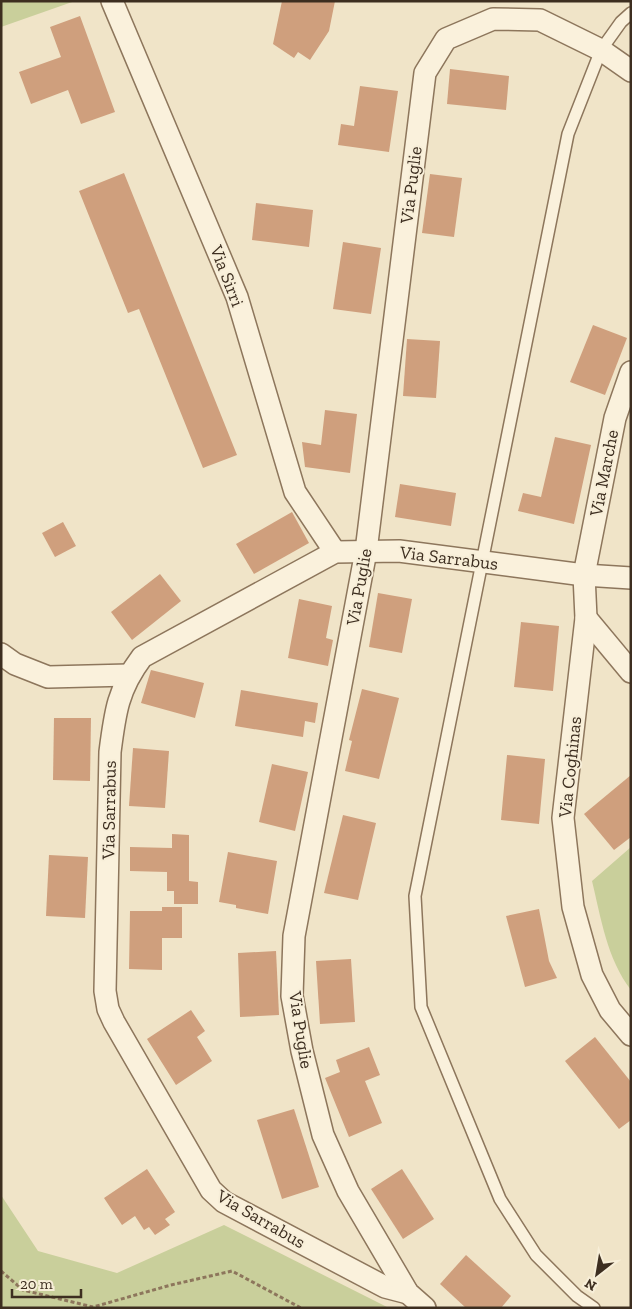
<svg xmlns="http://www.w3.org/2000/svg" width="632" height="1309" font-family="'Zilla Slab',serif">
<rect width="100%" height="100%" fill="#f0e4c8"/>
<g fill="#c9cf9b">
<polygon points="1,1 75,1 1,27"/>
<path d="M631 847V990C607 959 601 918 592 881Z"/>
<polygon points="1,1195 38,1251 117,1273 224,1225 389,1308 1,1308"/>
</g>
<g fill="#cf9f7d">
<polygon points="282,1 335,1 329,31 310,60 298,52 294,58 273,44"/>
<polygon points="80,16 115,112 81,124 68,90 31,104 19,72 61,57 50,27"/>
<polygon points="450,69 509,76 506,110 447,104"/>
<polygon points="360,86 398,91 389,152 338,145 341,124 354,126"/>
<polygon points="124,173 237,455 203,468 139,309 128,313 79,191"/>
<polygon points="430,174 462,178 454,237 422,233"/>
<polygon points="256,203 313,210 309,247 252,240"/>
<polygon points="343,242 381,248 371,314 333,309"/>
<polygon points="593,325 627,338 605,395 570,382"/>
<polygon points="407,339 440,341 436,398 403,396"/>
<polygon points="325,410 357,414 350,473 305,467 302,442 321,445"/>
<polygon points="555,437 591,445 574,524 518,511 523,493 541,497"/>
<polygon points="400,484 456,493 451,526 395,517"/>
<polygon points="292,512 309,543 254,574 236,544"/>
<polygon points="63,522 76,546 55,557 42,533"/>
<polygon points="160,574 181,601 132,640 111,612"/>
<polygon points="378,593 412,599 402,653 369,647"/>
<polygon points="299,599 332,606 326,638 333,640 328,666 288,658"/>
<polygon points="521,622 559,626 553,691 514,687"/>
<polygon points="151,670 204,683 195,718 141,703"/>
<polygon points="362,689 399,698 379,779 345,771 352,741 349,740"/>
<polygon points="241,690 318,703 315,723 305,721 303,737 235,726"/>
<polygon points="54,718 91,718 90,781 53,780"/>
<polygon points="133,748 169,751 165,808 129,806"/>
<polygon points="507,755 545,759 539,824 501,820"/>
<polygon points="272,764 308,772 295,831 259,822"/>
<polygon points="631,775 631,837 614,850 584,814"/>
<polygon points="343,815 376,823 358,900 324,893"/>
<polygon points="172,834 189,835 189,881 198,882 198,904 174,904 174,891 167,891 167,872 130,871 130,847 172,848"/>
<polygon points="228,852 277,861 268,914 236,908 236,905 219,902"/>
<polygon points="49,855 88,857 85,918 46,916"/>
<polygon points="162,907 182,907 182,938 162,938 162,970 129,969 130,911 162,911"/>
<polygon points="539,909 549,961 557,978 525,987 506,916"/>
<polygon points="276,951 279,1015 240,1017 238,953"/>
<polygon points="351,959 355,1022 320,1024 316,961"/>
<polygon points="191,1010 205,1031 197,1037 212,1061 176,1085 147,1039"/>
<polygon points="595,1037 631,1082 631,1120 619,1129 565,1061"/>
<polygon points="369,1047 380,1075 365,1081 382,1123 349,1137 325,1078 340,1072 336,1060"/>
<polygon points="294,1109 319,1187 282,1199 257,1120"/>
<polygon points="147,1169 175,1212 165,1219 170,1225 155,1235 149,1227 144,1230 135,1216 122,1225 104,1198"/>
<polygon points="402,1169 434,1219 403,1239 371,1189"/>
<polygon points="466,1255 511,1296 501,1308 466,1308 440,1284"/>
</g>
<g fill="none" stroke-linecap="round" stroke-linejoin="round">
<g stroke="#8d765c" stroke-width="14">
<polyline id="lane" points="594,1308 577,1296 536,1255 500,1199 421,1007 415,896 568,134 601,50 621,22 631,13"/>
</g>
<g stroke="#8d765c" stroke-width="24">
<g id="street">
<polyline points="112,1 237,297 295,492 335,552"/>
<polyline points="631,372 615,418 584,575 586,618 563,818 573,907 592,975 610,1010 631,1035"/>
<polyline points="586,618 631,672"/>
<polyline points="1,654 15,664 48,677 129,675"/>
<path d="M408 1293 385 1287 224 1202 211 1190 114 1022 108 1009 105 991 110 752C115 712 118 689 142 657L335 552 399 551 584 575 631 578"/>
<polyline points="425,1308 408,1293 348,1191 323,1135 302,1051 292,996 294,936 366,551 425,73 446,39 493,19 540,20 601,50 631,71"/>
</g>
</g>
<polyline stroke="#8d765c" stroke-width="3" stroke-dasharray="4 2.5" stroke-linecap="butt" points="1,1271 23,1290 93,1307 171,1285 232,1271 301,1308"/>
<use href="#lane" stroke="#faf1dc" stroke-width="11"/>
<use href="#street" stroke="#faf1dc" stroke-width="21"/>
</g>
<g text-anchor="middle" dominant-baseline="central" stroke-width="4" stroke-linejoin="round" paint-order="stroke">
<g font-size="18" fill="#3d2e20" stroke="#f7eed8">
<text transform="translate(411 185) rotate(-83)">Via Puglie</text>
<text transform="translate(227 276) rotate(69)">Via Sirri</text>
<text transform="translate(604 473) rotate(-79)">Via Marche</text>
<text transform="translate(449 558) rotate(7)">Via Sarrabus</text>
<text transform="translate(359 587) rotate(-80)">Via Puglie</text>
<text transform="translate(570 767) rotate(-84)">Via Coghinas</text>
<text transform="translate(109 810) rotate(-89)">Via Sarrabus</text>
<text transform="translate(301 1030) rotate(81)">Via Puglie</text>
<text transform="translate(261 1219) rotate(30)">Via Sarrabus</text>
</g>
</g>
<rect width="632" height="1309" fill="none" stroke="#3d2e20" stroke-width="5"/>
<g transform="translate(597 1274) rotate(211)" stroke="#f7eed8" stroke-width="4" paint-order="stroke">
<path d="M0-4L9 19L0 12L-9 19Z" fill="#3d2e20"/>
<text y="-8" font-size="14" font-weight="bold" text-anchor="middle" fill="#3d2e20">N</text>
</g>
<path d="M12 1289v8h69v-8" fill="none" stroke="#3d2e20" stroke-width="2.5"/>
<text x="20" y="1289" font-size="15" fill="#3d2e20" stroke="#f7eed8" stroke-width="4" paint-order="stroke">20 m</text>
</svg>
